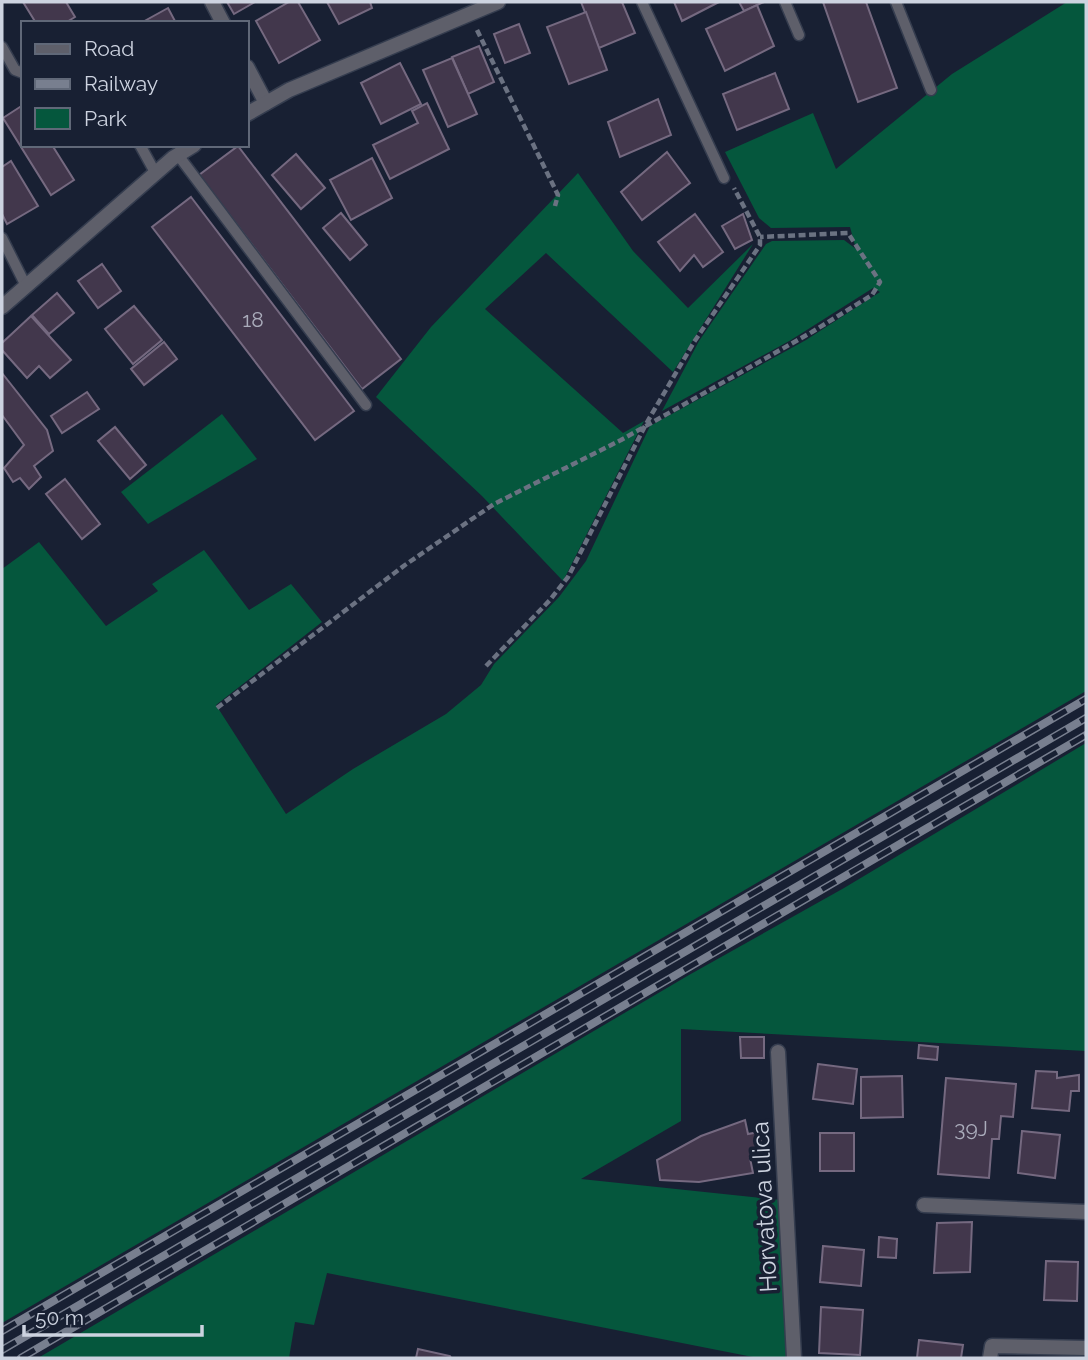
<svg xmlns="http://www.w3.org/2000/svg" width="1088" height="1360" font-family="Raleway,sans-serif">
<rect width="100%" height="100%" fill="#182033"/>
<g fill="#05573d">
<polygon points="1067,2 1086,2 1086,691 2,1323 2,569 39,542 106,626 158,591 152,584 204,550 249,610 291,584 322,622 216,705 286,814 353,769 446,714 481,685 494,664 559,597 586,561 650,426 806,340 880,292 873,288 791,340 662,411 699,341 766,244 772,241 844,240 856,249 850,227 771,228 759,218 725,152 813,113 836,169 952,74"/>
<polygon points="578,173 633,251 688,308 753,244 673,372 546,253 485,309 623,433 644,421 563,581 482,496 376,397 431,327"/>
<polygon points="222,414 257,459 148,524 121,492"/>
<polygon points="1086,743 1086,1051 681,1029 681,1121 581,1179 791,1201 791,1358 758,1358 327,1273 314,1325 295,1322 289,1358 38,1358 689,975 844,888"/>
</g>
<g fill="#42374c" stroke="#756980" stroke-width="2">
<polygon points="23,2 66,2 75,17 65,23 36,23"/>
<polygon points="227,2 255,2 234,14"/>
<polygon points="289,2 298,2 320,40 279,63 256,21"/>
<polygon points="327,2 370,2 372,8 339,24"/>
<polygon points="581,2 622,2 635,33 599,48"/>
<polygon points="674,2 719,2 682,21"/>
<polygon points="739,2 764,2 744,11"/>
<polygon points="823,2 866,2 897,88 858,102"/>
<polygon points="757,5 774,46 725,71 706,29"/>
<polygon points="168,8 176,23 141,23"/>
<polygon points="586,12 607,70 569,84 547,27"/>
<polygon points="519,24 530,53 505,63 494,34"/>
<polygon points="479,46 494,82 468,94 452,57"/>
<polygon points="452,58 477,114 448,127 423,70"/>
<polygon points="400,63 421,104 381,124 361,83"/>
<polygon points="775,73 789,109 737,130 723,94"/>
<polygon points="658,99 671,135 620,157 608,122"/>
<polygon points="427,103 449,149 390,179 373,145 418,123 412,111"/>
<polygon points="23,105 23,145 52,145 74,180 51,195 3,118"/>
<polygon points="238,146 401,359 362,389 199,175"/>
<polygon points="667,152 690,183 642,220 621,192"/>
<polygon points="296,154 325,188 301,209 272,175"/>
<polygon points="372,158 392,198 351,220 330,180"/>
<polygon points="11,161 38,206 7,224 2,214 2,167"/>
<polygon points="191,197 354,411 315,440 152,227"/>
<polygon points="341,213 367,245 350,260 323,228"/>
<polygon points="695,214 723,252 703,267 694,255 680,271 658,242"/>
<polygon points="743,214 752,240 735,249 722,226"/>
<polygon points="102,264 121,291 98,308 78,281"/>
<polygon points="57,293 74,313 49,334 32,315"/>
<polygon points="134,306 162,340 133,364 105,329"/>
<polygon points="31,316 71,360 50,378 39,366 27,378 2,350 2,343"/>
<polygon points="164,342 177,359 144,385 131,369"/>
<polygon points="2,373 47,430 53,451 34,466 41,477 29,489 20,478 13,482 4,468 24,445 2,415"/>
<polygon points="87,392 99,409 62,433 51,416"/>
<polygon points="115,427 146,465 130,479 98,441"/>
<polygon points="65,479 100,524 82,539 46,494"/>
<polygon points="740,1037 764,1037 764,1058 741,1058"/>
<polygon points="919,1045 938,1047 937,1060 918,1058"/>
<polygon points="818,1064 857,1069 853,1104 813,1099"/>
<polygon points="1036,1071 1057,1072 1057,1078 1079,1075 1079,1091 1071,1091 1069,1111 1032,1108"/>
<polygon points="902,1076 903,1117 861,1118 861,1077"/>
<polygon points="946,1078 1016,1084 1013,1117 1001,1116 999,1139 992,1139 989,1178 938,1174"/>
<polygon points="745,1120 748,1134 759,1132 764,1155 750,1158 753,1173 699,1182 660,1180 657,1160 701,1136"/>
<polygon points="1022,1131 1060,1135 1055,1178 1018,1173"/>
<rect x="820" y="1133" width="34" height="38"/>
<polygon points="972,1222 970,1272 934,1273 937,1223"/>
<polygon points="879,1237 897,1239 896,1258 878,1257"/>
<polygon points="823,1246 864,1250 861,1286 820,1282"/>
<polygon points="1046,1261 1078,1262 1077,1301 1044,1300"/>
<polygon points="821,1307 863,1310 860,1355 819,1353"/>
<polygon points="919,1340 963,1345 961,1358 917,1358"/>
<polygon points="418,1349 450,1356 451,1358 416,1358"/>
</g>
<g fill="none" stroke-linecap="round" stroke-linejoin="round">
<g stroke="#353d4f" stroke-width="13">
<g id="service">
<polyline points="642,2 724,178"/>
<polyline points="785,2 799,35"/>
<polyline points="896,2 931,90"/>
<polyline points="2,47 15,70 23,73"/>
<polyline points="140,145 156,174"/>
<polyline points="178,155 366,405"/>
<polyline points="2,238 26,286"/>
</g>
</g>
<g stroke="#353d4f" stroke-width="17">
<g id="minor">
<polyline points="212,2 223,23"/>
<polyline points="247,67 266,103"/>
<polyline points="778,1052 794,1358"/>
<polyline points="924,1205 1086,1212"/>
<polyline points="990,1358 992,1346 1086,1348"/>
</g>
</g>
<g stroke="#353d4f" stroke-width="17">
<g id="tertiary">
<polyline points="247,114 289,90 498,2"/>
<polyline points="2,307 173,158 194,145"/>
</g>
</g>
<g stroke="#6b7282" stroke-width="4.5" stroke-dasharray="7 3.5" stroke-linecap="butt">
<polyline points="477,30 558,195 555,206"/>
<polyline points="486,666 550,600 568,577 646,424 694,342 760,245 760,237 734,188"/>
<polyline points="217,708 405,565 494,504 621,440 812,332 872,295 880,282 848,233 760,237"/>
</g>
<use href="#service" stroke="#5e5f6a" stroke-width="10"/>
<use href="#minor" stroke="#5e5f6a" stroke-width="14"/>
<use href="#tertiary" stroke="#5e5f6a" stroke-width="14"/>
<g stroke="#787f8f" stroke-width="8">
<g id="rail">
<polyline points="2,1331 1086,699"/>
<polyline points="2,1350 1086,718"/>
<polyline points="21,1358 1086,735"/>
</g>
</g>
<use href="#rail" stroke="#182033" stroke-width="5" stroke-dasharray="16" stroke-linecap="butt"/>
</g>
<g text-anchor="middle" dominant-baseline="central" stroke-width="7" stroke-linejoin="round" paint-order="stroke">
<g font-size="21" fill="#aaacbb">
<text x="253" y="319">18</text>
<text x="971" y="1128">39J</text>
</g>
<g font-size="24" fill="#cdd3e0" stroke="#182033">
<text transform="translate(764 1207) rotate(-93)">Horvatova ulica</text>
</g>
</g>
<rect width="1088" height="1360" fill="none" stroke="#cdd3e0" stroke-width="7"/>
<rect x="21" y="21" width="228" height="126" fill="#182033" stroke="#606878" stroke-width="2"/>
<rect x="35" y="44" width="35" height="10" fill="#5e5f6a" stroke="#606878" stroke-width="2"/>
<text x="84" y="56" font-size="21" fill="#cdd3e0">Road</text>
<rect x="35" y="79" width="35" height="10" fill="#787f8f" stroke="#606878" stroke-width="2"/>
<text x="84" y="91" font-size="21" fill="#cdd3e0">Railway</text>
<rect x="35" y="108" width="35" height="21" fill="#05573d" stroke="#606878" stroke-width="2"/>
<text x="84" y="126" font-size="21" fill="#cdd3e0">Park</text>
<path d="M24 1325v10h178v-10" fill="none" stroke="#cdd3e0" stroke-width="3.5"/>
<text x="35" y="1325" font-size="21" fill="#cdd3e0" stroke="#182033" stroke-width="5" paint-order="stroke">50 m</text>
</svg>
